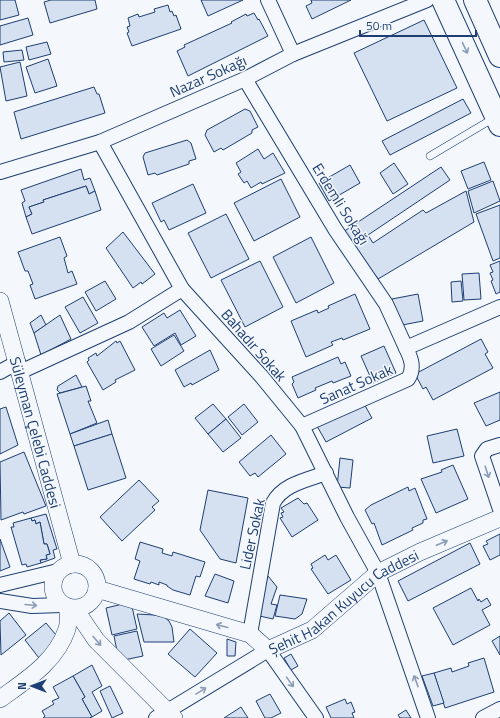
<svg xmlns="http://www.w3.org/2000/svg" width="500" height="718" font-family="'Titillium Web',sans-serif">
<rect width="100%" height="100%" fill="#f4f7fb"/>
<g fill="#d5e0f0" stroke="#1d3f73">
<polygon points="0,0 15,0 19,15 0,20"/>
<polygon points="51,0 95,0 97,9 50,23 44,2"/>
<polygon points="201,0 243,0 208,16"/>
<polygon points="311,0 351,0 312,19 306,6 312,3"/>
<polygon points="168,5 170,12 172,11 174,16 176,15 181,29 132,46 127,33 129,32 127,27 130,26 128,18 138,14 139,17 155,12 154,9"/>
<polygon points="254,13 258,20 259,19 268,36 188,76 177,51 185,47 184,45 232,23 231,22 246,14 247,16"/>
<polygon points="28,18 33,35 0,45 0,26"/>
<polygon points="424,20 457,88 387,121 354,53"/>
<polygon points="47,42 51,54 29,60 26,47"/>
<polygon points="22,50 24,60 4,62 3,52"/>
<polygon points="48,59 57,86 35,93 26,67"/>
<polygon points="20,62 27,96 6,101 0,67"/>
<polygon points="94,87 97,94 99,94 105,113 21,139 14,112"/>
<polygon points="463,99 471,113 390,155 382,141"/>
<polygon points="245,109 250,111 258,127 252,130 252,133 223,150 221,148 214,152 205,135 207,130"/>
<polygon points="187,140 191,143 196,159 189,161 189,164 157,175 155,173 148,175 143,157 145,153"/>
<polygon points="258,149 264,159 273,153 285,173 262,184 261,182 251,188 247,181 244,183 238,174 241,172 236,163"/>
<polygon points="484,162 491,180 468,189 461,171"/>
<polygon points="394,163 408,184 393,194 380,173"/>
<polygon points="350,165 360,183 329,201 319,183"/>
<polygon points="441,167 450,180 368,235 373,243 423,210 426,213 466,191 474,222 378,279 343,232"/>
<polygon points="81,169 84,180 90,178 95,191 89,194 86,186 43,200 44,202 29,207 32,214 26,217 22,203 25,201 21,190"/>
<polygon points="281,179 300,217 254,241 234,203"/>
<polygon points="493,181 500,201 474,213 468,191"/>
<polygon points="193,184 206,213 169,230 164,220 161,222 152,203"/>
<polygon points="86,186 89,194 95,191 101,210 32,234 26,217 32,214 29,207 44,202 43,200"/>
<polygon points="500,205 500,258 493,261 476,214"/>
<polygon points="226,214 249,259 211,278 188,233"/>
<polygon points="123,232 155,274 142,284 141,282 133,288 106,248"/>
<polygon points="60,237 67,256 64,258 68,273 72,271 77,284 35,299 30,285 33,284 28,271 25,271 18,252"/>
<polygon points="311,237 334,283 296,303 273,257"/>
<polygon points="260,261 283,307 245,327 221,280"/>
<polygon points="500,261 500,292 496,294 491,281 493,280 490,273 493,272 490,265"/>
<polygon points="479,273 481,299 464,300 462,274"/>
<polygon points="105,281 116,299 96,311 85,292"/>
<polygon points="461,281 463,301 452,302 451,282"/>
<polygon points="355,294 370,329 343,340 342,338 331,342 333,345 306,357 291,321 317,310 318,313 329,308 328,306"/>
<polygon points="418,294 423,321 397,326 392,299"/>
<polygon points="83,297 98,323 80,333 65,307"/>
<polygon points="180,310 196,336 181,345 175,333 154,346 142,327 164,313 167,318"/>
<polygon points="41,315 46,325 34,333 30,323"/>
<polygon points="60,315 71,339 41,355 34,333"/>
<polygon points="174,335 184,351 161,366 151,349"/>
<polygon points="481,339 488,352 485,354 493,368 433,400 426,387 423,389 415,374"/>
<polygon points="116,341 117,343 120,341 135,370 115,380 116,382 103,390 87,362 89,360 88,358 96,353 97,356"/>
<polygon points="384,346 396,373 373,383 361,356"/>
<polygon points="210,350 219,370 192,385 191,383 184,387 175,370"/>
<polygon points="338,357 341,364 345,362 351,376 333,383 332,381 315,388 316,390 298,398 292,384 294,382 292,377"/>
<polygon points="76,375 82,387 60,393 57,390 58,386"/>
<polygon points="86,386 91,401 88,401 97,423 70,434 57,394"/>
<polygon points="500,392 500,420 486,426 474,403"/>
<polygon points="363,402 372,418 326,442 317,426"/>
<polygon points="213,404 226,419 208,434 195,418"/>
<polygon points="244,404 258,422 242,435 228,417"/>
<polygon points="6,407 18,445 0,454 0,409"/>
<polygon points="226,419 241,438 223,452 208,434"/>
<polygon points="108,420 112,434 74,446 70,434"/>
<polygon points="457,429 464,456 433,463 427,436"/>
<polygon points="112,434 126,478 88,490 74,446"/>
<polygon points="271,435 286,454 258,477 255,473 250,476 239,462"/>
<polygon points="24,452 46,506 24,514 23,512 1,520 0,462"/>
<polygon points="340,458 353,460 350,488 337,487"/>
<polygon points="453,465 468,499 436,513 421,479 442,472 441,470"/>
<polygon points="139,480 159,501 152,507 155,510 122,541 100,517"/>
<polygon points="408,487 409,491 415,488 427,519 423,520 423,523 412,528 413,530 382,545 374,523 372,524 365,510 371,505"/>
<polygon points="208,490 248,498 236,563 220,559 200,530"/>
<polygon points="298,498 304,504 307,503 318,520 292,537 280,518 283,517 281,513 284,512 281,508"/>
<polygon points="46,514 57,549 53,550 55,558 41,563 40,560 47,559 46,555 50,554 47,544 44,544 40,522 36,524 35,520 32,521 31,518"/>
<polygon points="31,518 32,521 35,520 36,524 40,522 44,544 47,544 50,554 46,555 47,559 40,560 41,563 27,567 26,564 22,565 11,527 14,527 13,523"/>
<polygon points="500,534 500,555 490,560 483,546 488,544 486,541"/>
<polygon points="0,539 10,567 0,571"/>
<polygon points="140,542 163,549 162,553 172,556 173,552 205,562 200,577 196,576 190,595 173,590 167,586 167,585 159,582 159,585 151,582 150,584 134,579 140,561 135,559"/>
<polygon points="470,543 480,564 408,601 398,581"/>
<polygon points="325,555 328,560 336,555 351,580 328,594 311,569 313,568 311,564"/>
<polygon points="215,574 234,581 228,603 205,596"/>
<polygon points="268,576 277,587 271,604 277,605 273,619 255,615"/>
<polygon points="471,588 478,601 479,599 481,602 487,598 491,605 482,610 490,625 453,645 433,608"/>
<polygon points="280,595 307,599 302,614 295,619 275,616"/>
<polygon points="131,602 137,629 112,635 106,608"/>
<polygon points="9,613 26,635 1,655 0,621"/>
<polygon points="137,614 154,615 164,617 169,621 172,627 174,642 144,642"/>
<polygon points="46,623 61,641 39,658 25,640"/>
<polygon points="190,629 217,653 195,677 168,654"/>
<polygon points="137,631 143,656 119,661 114,636"/>
<polygon points="500,636 500,655 492,641"/>
<polygon points="227,639 236,642 235,656 227,656"/>
<polygon points="291,654 298,666 291,670 284,658"/>
<polygon points="484,658 494,692 445,708 434,673 451,668 452,672 469,666 468,663"/>
<polygon points="92,665 102,686 92,692 102,711 92,717 82,699 85,697 73,676"/>
<polygon points="434,673 444,703 433,706 422,676"/>
<polygon points="73,676 85,697 82,699 92,717 89,718 43,718 45,716 42,711 54,704 52,701 59,698 53,687"/>
<polygon points="110,686 123,713 112,718 100,691"/>
<polygon points="270,694 281,713 271,718 265,718 256,701"/>
<polygon points="345,699 347,704 351,702 355,712 352,713 354,718 331,718 326,707"/>
<polygon points="241,707 248,718 224,718"/>
<polygon points="406,710 411,718 400,718 398,715"/>
</g>
<g fill="none" stroke-linecap="round" stroke-linejoin="round">
<g stroke="#1d3f73" stroke-width="8">
<polyline id="service" points="430,156 494,118"/>
</g>
<g stroke="#1d3f73" stroke-width="16">
<g id="minor">
<polyline points="268,0 293,54"/>
<polyline points="245,79 335,229 386,304 406,348"/>
<polyline points="100,142 182,289 262,377 302,426 347,517 378,573 428,718"/>
<polyline points="0,172 100,142 245,79 293,54 427,0"/>
<polyline points="0,372 18,362"/>
<polyline points="20,372 129,322 182,289"/>
<path d="M302 426 408 379C415 368 411 358 406 348L500 307"/>
<polyline points="500,445 487,449 482,456 500,509"/>
<polyline points="0,585 58,571"/>
<polyline points="0,601 32,606 62,605"/>
<path d="M250 634 273 503C283 484 307 480 326 473"/>
<polyline points="156,718 268,650 316,718"/>
<polyline points="483,718 500,709"/>
</g>
</g>
<g stroke="#1d3f73" stroke-width="18">
<g id="tertiary">
<path id="s1" d="M0 301 72 564"/>
<circle cx="75" cy="586" r="22"/>
<path id="s2" d="M97 589 250 634 268 650 312 630 378 573 420 552 500 518"/>
<polyline points="75,609 96,640 174,718"/>
<path d="M0 699C26 680 56 662 67 629 69 623 68 614 68 608"/>
</g>
</g>
<g stroke="#1d3f73" stroke-width="24">
<g id="primary">
<polyline points="443,0 500,125"/>
<polyline points="475,0 500,56"/>
</g>
</g>
<use href="#service" stroke="#f4f7fb" stroke-width="7"/>
<use href="#minor" stroke="#f4f7fb" stroke-width="14"/>
<use href="#tertiary" stroke="#f4f7fb" stroke-width="17"/>
<use href="#primary" stroke="#f4f7fb" stroke-width="22"/>
</g>
<defs><path id="oneway-shaft" d="M-6 0H5M1.5-3L5.5 0L1.5 3" fill="none" stroke-width="1.6" stroke-linecap="round" stroke-linejoin="round"/></defs>
<g stroke="#889bb7">
<use href="#oneway-shaft" transform="translate(465 48) rotate(65)"/>
<use href="#oneway-shaft" transform="translate(487 472) rotate(72)"/>
<use href="#oneway-shaft" transform="translate(442 543) rotate(-23)"/>
<use href="#oneway-shaft" transform="translate(31 605) rotate(5)"/>
<use href="#oneway-shaft" transform="translate(222 626) rotate(-165)"/>
<use href="#oneway-shaft" transform="translate(97 641) rotate(50)"/>
<use href="#oneway-shaft" transform="translate(416 681) rotate(-110)"/>
<use href="#oneway-shaft" transform="translate(290 682) rotate(55)"/>
<use href="#oneway-shaft" transform="translate(201 691) rotate(-32)"/>
</g>
<g text-anchor="middle" dominant-baseline="central" stroke-width="3" stroke-linejoin="round" paint-order="stroke">
<g font-size="15" fill="#1d3f73" stroke="#f4f7fb">
<text transform="translate(208 76) rotate(-24)">Nazar Sokağı</text>
<text transform="translate(341 204) rotate(58)">Erdemli Sokağı</text>
<text transform="translate(254 345) rotate(49)">Bahadır Sokak</text>
<text transform="translate(356 384) rotate(-24)">Sanat Sokak</text>
<text stroke="none"><textPath href="#s1" startOffset="136">Süleyman Çelebi Caddesi</textPath></text>
<text transform="translate(252 534) rotate(-78)">Lider Sokak</text>
<text stroke="none"><textPath href="#s2" startOffset="274">Şehit Hakan Kuyucu Caddesi</textPath></text>
</g>
</g>
<g transform="translate(32 686) rotate(270)" stroke="#f4f7fb" stroke-width="3" paint-order="stroke">
<path d="M0-3L7 15L0 10L-7 15Z" fill="#1d3f73"/>
<text y="-6" font-size="11" font-weight="bold" text-anchor="middle" fill="#1d3f73">N</text>
</g>
<path d="M360 30v6h116v-6" fill="none" stroke="#1d3f73" stroke-width="2"/>
<text x="366" y="30" font-size="12" fill="#1d3f73" stroke="#f4f7fb" stroke-width="3" paint-order="stroke">50 m</text>
</svg>
